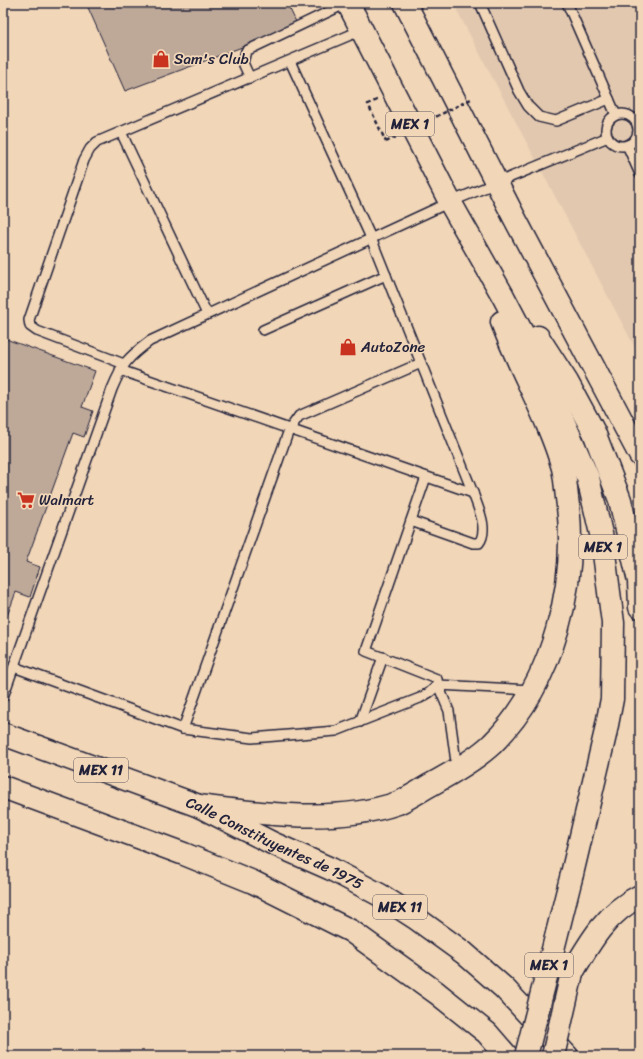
<svg xmlns="http://www.w3.org/2000/svg" width="643" height="1059" font-family="Sriracha,sans-serif">
<rect width="100%" height="100%" fill="#f1d6b8"/>
<filter id="ink" filterUnits="userSpaceOnUse"><feTurbulence type="fractalNoise" baseFrequency=".025" numOctaves="2"/><feDisplacementMap in="SourceGraphic" scale="8" xChannelSelector="R" yChannelSelector="G"/><feConvolveMatrix kernelMatrix="1 2 1 2 8 2 1 2 1" color-interpolation-filters="sRGB"/></filter>
<g filter="url(#ink)">
<polygon fill="#e2c8af" points="453,3 640,3 640,357"/>
<g fill="#bea999" stroke="#22223b">
<polygon points="86,3 287,3 298,26 125,91"/>
<polygon points="3,338 95,371 82,407 93,411 84,437 73,433 26,562 40,567 30,597 16,592 3,627"/>
</g>
<g fill="none" stroke-linecap="round" stroke-linejoin="round">
<g stroke="#22223b" stroke-width="12">
<g id="lane">
<polyline points="480,3 519,91 528,106 539,117 556,121 609,99"/>
<polyline points="567,3 616,115"/>
<path d="M290 61 371 238 473 493C478 508 489 529 479 543H473L411 521"/>
<polyline points="250,78 243,63 246,51 347,3"/>
<circle cx="622" cy="130" r="16"/>
<polyline points="121,132 207,314"/>
<polyline points="627,145 640,174"/>
<polyline points="263,330 386,275"/>
<polyline points="124,364 37,331 30,326 29,320 84,160 90,149 97,142 362,30"/>
<polyline points="120,370 473,493"/>
<polyline points="14,667 183,729 252,738 336,731 420,698 430,692 438,685 437,679 366,651 426,477"/>
<path d="M3 697 112 389C123 363 127 358 150 341L450 202 608 137"/>
<polyline points="360,722 383,657"/>
<polyline points="183,729 289,430 299,416 421,363"/>
<polyline points="457,769 449,711 438,685 532,690"/>
</g>
</g>
<g stroke="#22223b" stroke-width="25">
<g id="primary">
<path id="s1" d="M3 734 199 806 272 843 331 869 380 895 417 919 464 953 504 988 567 1056"/>
<polyline points="3,787 184,854 253,882 351,931 437,993 487,1033 507,1056"/>
</g>
</g>
<g stroke="#22223b" stroke-width="25">
<g id="highway">
<polyline points="348,3 450,202 503,296 536,359 588,478 602,538 613,623 612,699 605,735 572,874"/>
<polyline points="405,3 514,217 640,455"/>
<polyline points="538,337 567,382 594,432 620,500 639,581 640,607"/>
<path d="M199 806C262 814 337 824 398 803 409 798 421 790 432 784 452 773 475 760 492 744 554 683 579 582 567 498 566 488 565 477 563 468 549 419 520 370 502 322"/>
<path d="M572 973C590 942 607 912 640 896"/>
</g>
</g>
<polyline stroke="#22223b" stroke-width="2.5" stroke-dasharray="4 3" stroke-linecap="butt" points="377,100 368,104 386,142"/>
<use href="#lane" stroke="#f1d6b8" stroke-width="9"/>
<use href="#primary" stroke="#f1d6b8" stroke-width="22"/>
<use href="#highway" stroke="#f1d6b8" stroke-width="22"/>
<g stroke="#22223b" stroke-width="25" stroke-linecap="butt">
<g id="highway-bridge">
<polyline points="526,1056 572,874"/>
<polyline points="553,1056 572,973"/>
</g>
</g>
<polyline stroke="#22223b" stroke-width="2.5" stroke-dasharray="4 3" stroke-linecap="butt" points="386,142 473,98"/>
<use href="#highway-bridge" stroke="#f1d6b8" stroke-width="22"/>
</g>
</g>
<defs>
<g id="shop-bare" transform="scale(1.38)"><path d="M-5-2.5h2.3a2.7 3.5 0 0 1 5.4 0H5L5.5 6h-11ZM-1.5-2.5h3a1.5 2.3 0 0 0-3 0Z" fill="#c8321e" stroke="#f1d6b8" stroke-width="2.5" paint-order="stroke"/></g>
<g id="supermarket-bare" transform="scale(1.38)"><path d="M-6-5.5h2.5l.6 2H6L4.5 2H-2.5L-4.4-4H-6ZM-1.5 3.2a1.3 1.3 0 1 0 .1 0ZM3 3.2a1.3 1.3 0 1 0 .1 0Z" fill="#c8321e" stroke="#f1d6b8" stroke-width="2.5" paint-order="stroke"/></g>
</defs>
<g fill-rule="evenodd">
<use href="#shop-bare" x="161" y="59"/>
<use href="#shop-bare" x="348" y="347"/>
<use href="#supermarket-bare" x="26" y="500"/>
</g>
<g text-anchor="middle" dominant-baseline="central" stroke-width="3.5" stroke-linejoin="round" paint-order="stroke">
<g fill="#f1d6b8" stroke="#605860" stroke-width="1">
<rect x="386" y="112" width="48" height="24" rx="3"/>
<rect x="579" y="535" width="48" height="24" rx="3"/>
<rect x="74" y="758" width="54" height="24" rx="3"/>
<rect x="373" y="895" width="54" height="24" rx="3"/>
<rect x="525" y="953" width="48" height="24" rx="3"/>
</g>
<g font-size="14" font-weight="bold" fill="#22223b">
<text x="410" y="124">MEX 1</text>
<text x="603" y="547">MEX 1</text>
<text x="101" y="770">MEX 11</text>
<text x="400" y="907">MEX 11</text>
<text x="549" y="965">MEX 1</text>
</g>
<g font-size="15" fill="#22223b" stroke="#f1d6b8" text-anchor="start">
<text x="174" y="59">Sam's Club</text>
<text x="361" y="347">AutoZone</text>
<text x="39" y="500">Walmart</text>
</g>
<g font-size="15" fill="#22223b" stroke="#f1d6b8">
<text stroke="none"><textPath href="#s1" startOffset="293">Calle Constituyentes de 1975</textPath></text>
</g>
</g>
<rect width="643" height="1059" fill="none" stroke="#f1d6b8" stroke-width="16"/>
<rect x="8" y="8" width="627" height="1043" fill="none" stroke="#22223b" stroke-width="1.5" filter="url(#ink)"/>
</svg>
